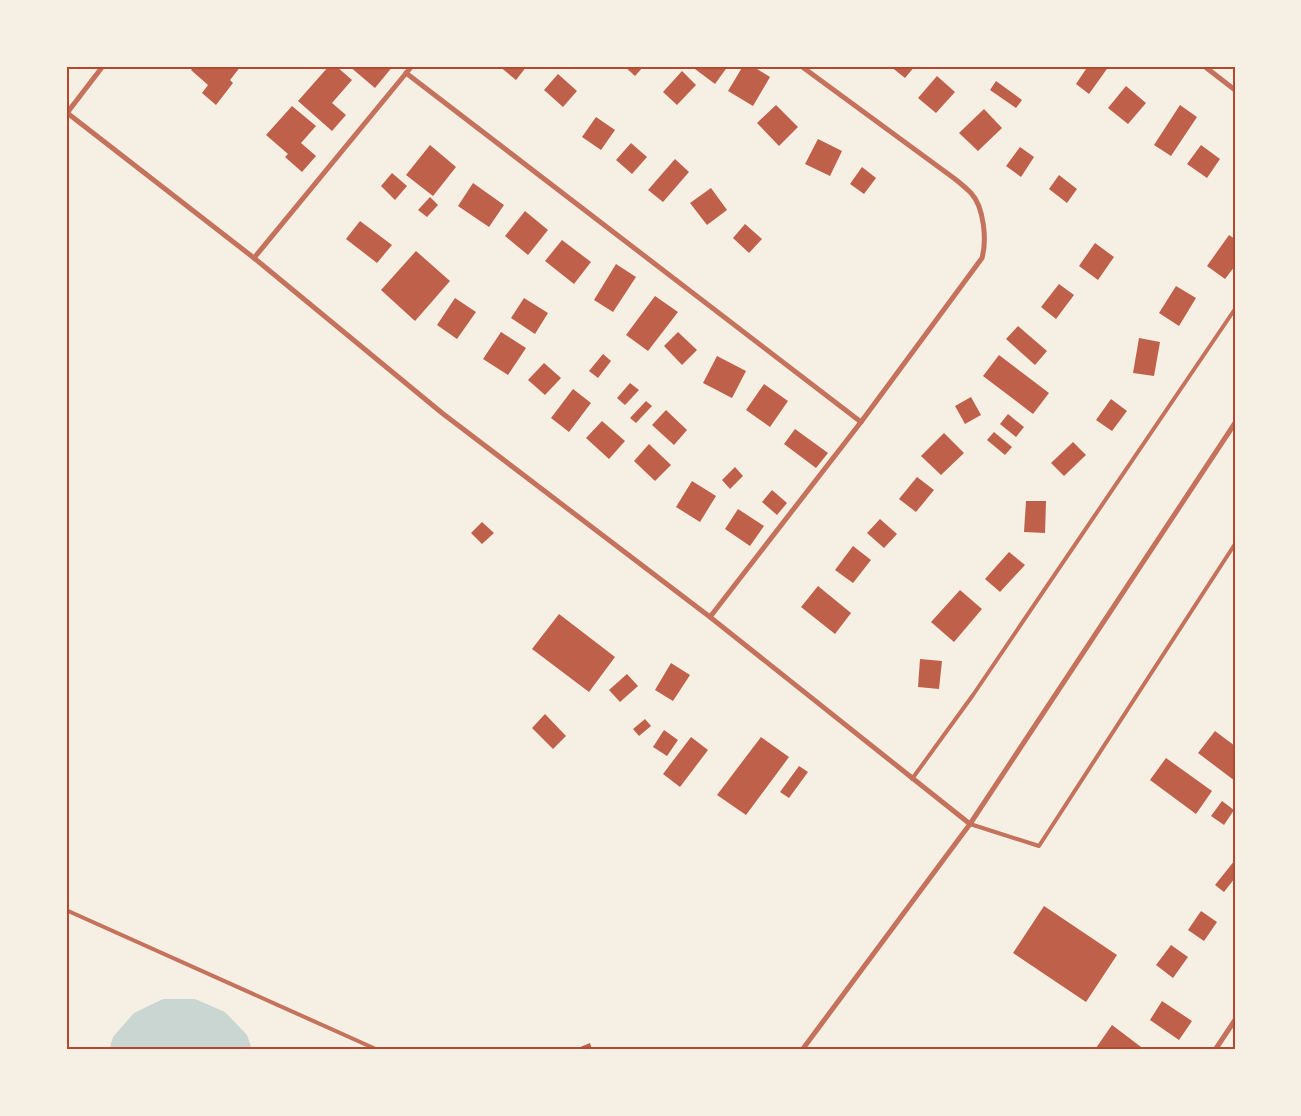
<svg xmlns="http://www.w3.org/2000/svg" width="1301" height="1116" font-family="Poppins,sans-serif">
<rect width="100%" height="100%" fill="#f6efe4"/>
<polygon fill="#c9d6d2" points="163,999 195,999 225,1012 247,1035 252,1050 109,1050 113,1037 134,1013"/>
<g fill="#bf614a">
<polygon points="194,66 241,66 230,80 233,83 216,105 202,93 208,85 191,70"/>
<polygon points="329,66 336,66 352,80 332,103 346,115 332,131 298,101"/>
<polygon points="349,66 393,66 375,88"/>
<polygon points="499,66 527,66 516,80"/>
<polygon points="624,66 644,66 635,76"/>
<polygon points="691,66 728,66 715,84"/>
<polygon points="743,66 752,66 770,77 753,106 728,91"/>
<polygon points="890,66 915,66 905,78"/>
<polygon points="1088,66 1109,66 1089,94 1076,84"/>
<polygon points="682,71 696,85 677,105 663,92"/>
<polygon points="558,74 577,91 563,107 544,90"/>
<polygon points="937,76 955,92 936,113 918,98"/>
<polygon points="996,81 1022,100 1016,108 990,90"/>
<polygon points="1126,86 1146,103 1128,124 1108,108"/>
<polygon points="776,105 798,127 779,146 757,123"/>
<polygon points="1180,105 1197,117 1171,156 1154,145"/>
<polygon points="292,106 316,126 301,143 316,156 302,172 285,157 288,154 266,135"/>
<polygon points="984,109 1002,128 978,151 959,133"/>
<polygon points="596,117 615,130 601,150 582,137"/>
<polygon points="818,139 842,151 830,176 805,164"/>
<polygon points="631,143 647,157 632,174 616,160"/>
<polygon points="430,145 456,167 433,196 406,175"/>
<polygon points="1201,145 1220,159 1207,178 1187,164"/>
<polygon points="1020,147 1034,157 1021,177 1006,166"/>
<polygon points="675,159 689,172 663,202 648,190"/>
<polygon points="862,167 876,178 864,194 850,184"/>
<polygon points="392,173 407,186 395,200 381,186"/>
<polygon points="1059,175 1077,189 1067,203 1049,189"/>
<polygon points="473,183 504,205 489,227 458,206"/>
<polygon points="711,188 727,210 707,225 690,203"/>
<polygon points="430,197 438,205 427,217 418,210"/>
<polygon points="525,211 548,230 528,255 505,236"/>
<polygon points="360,221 392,245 377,263 346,239"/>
<polygon points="745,224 762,239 749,253 733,238"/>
<polygon points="1229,235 1235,239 1235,266 1225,279 1207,266"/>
<polygon points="562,240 591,262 574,284 545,261"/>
<polygon points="1095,243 1114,257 1098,280 1079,266"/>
<polygon points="416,251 450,281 415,321 381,290"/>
<polygon points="616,264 636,277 613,312 594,300"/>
<polygon points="1059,284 1074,295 1056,319 1041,307"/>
<polygon points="1176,286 1196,298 1179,326 1159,313"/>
<polygon points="655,296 678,312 648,351 626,335"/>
<polygon points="455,298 476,312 457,339 437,325"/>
<polygon points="524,298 548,313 535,334 511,318"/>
<polygon points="1018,326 1047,351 1035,365 1006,339"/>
<polygon points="501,332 526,348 508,375 483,359"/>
<polygon points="678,332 697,350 682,365 664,346"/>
<polygon points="1139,338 1160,342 1154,376 1133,373"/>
<polygon points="603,354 611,361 598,378 589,371"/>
<polygon points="999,355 1049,393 1033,414 983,376"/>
<polygon points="717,356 746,371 732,398 703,383"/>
<polygon points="544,363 561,378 545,395 528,380"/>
<polygon points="630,383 639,390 625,405 617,398"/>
<polygon points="764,384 788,401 770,427 746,410"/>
<polygon points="573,389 591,403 569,432 551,418"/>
<polygon points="971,397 981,415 965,424 955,406"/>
<polygon points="1111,399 1127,411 1112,431 1096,420"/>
<polygon points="646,401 652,406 636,423 630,418"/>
<polygon points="666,410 687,430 674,445 652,425"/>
<polygon points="1008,414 1024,427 1016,437 1000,424"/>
<polygon points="602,421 625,441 609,459 586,438"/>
<polygon points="795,429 828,453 816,468 784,444"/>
<polygon points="994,432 1012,447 1005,455 987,440"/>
<polygon points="944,433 964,453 941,475 921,456"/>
<polygon points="1073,442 1086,455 1064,476 1051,463"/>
<polygon points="649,444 671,465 655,481 634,461"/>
<polygon points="735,467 743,476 730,489 722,480"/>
<polygon points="917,477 934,490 916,512 899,499"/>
<polygon points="692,481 716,496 700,522 676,507"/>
<polygon points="772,490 787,503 777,515 762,502"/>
<polygon points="1026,501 1046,501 1045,533 1024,532"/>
<polygon points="738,509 764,526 750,546 725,529"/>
<polygon points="880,519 897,534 884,548 867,533"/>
<polygon points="482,522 494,533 482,544 471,533"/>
<polygon points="853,546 871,560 853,583 835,570"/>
<polygon points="1009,552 1025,565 1000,592 985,579"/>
<polygon points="818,586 851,613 835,634 801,607"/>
<polygon points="960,590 982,609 954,642 931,622"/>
<polygon points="559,614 615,657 589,692 532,649"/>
<polygon points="920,659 942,661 939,689 918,687"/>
<polygon points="671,663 690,675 673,701 655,690"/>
<polygon points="627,674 638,686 620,702 609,690"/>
<polygon points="545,714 566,736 553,749 532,728"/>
<polygon points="645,719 651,726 639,736 633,729"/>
<polygon points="664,730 678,740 667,756 653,747"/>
<polygon points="1215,731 1235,746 1235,781 1198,753"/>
<polygon points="691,737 708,750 680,787 663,774"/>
<polygon points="761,737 789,757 746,815 717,795"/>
<polygon points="1166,758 1212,791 1196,814 1150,780"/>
<polygon points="799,766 808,772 789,798 780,792"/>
<polygon points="1222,801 1234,810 1224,825 1211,816"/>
<polygon points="1235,860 1235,878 1224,892 1215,885"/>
<polygon points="1044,906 1117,955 1086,1002 1013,953"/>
<polygon points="1201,911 1217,922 1204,941 1188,930"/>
<polygon points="1171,945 1188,957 1173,978 1156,965"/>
<polygon points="1162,1001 1192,1021 1179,1040 1150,1020"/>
<polygon points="1112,1025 1145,1050 1098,1050 1096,1048"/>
<polygon points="590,1043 592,1050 573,1050"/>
</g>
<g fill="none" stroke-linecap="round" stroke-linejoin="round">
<g stroke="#c5725c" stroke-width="4">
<polyline points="912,779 973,695 1235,309"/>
<polyline points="970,824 1039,846 1235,544"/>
<polyline points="66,910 378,1050"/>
</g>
<g stroke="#c5725c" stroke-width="5">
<polyline points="1204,66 1235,90"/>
<polyline points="406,73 861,422"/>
<polyline points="66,112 254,258 442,413 710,617 970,824"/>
<polyline points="67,113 103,66"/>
<polyline points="254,258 412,66"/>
<path d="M710 617 861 422 982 258C987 240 984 207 971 193 966 188 960 183 955 179L801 66"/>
<polyline points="802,1050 970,824 1235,423"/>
<polyline points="1215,1050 1235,1020"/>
</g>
</g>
<rect width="1301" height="1116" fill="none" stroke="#f6efe4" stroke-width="135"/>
<rect x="68" y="68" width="1166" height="980" fill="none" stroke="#b5482f" stroke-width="2"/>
</svg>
